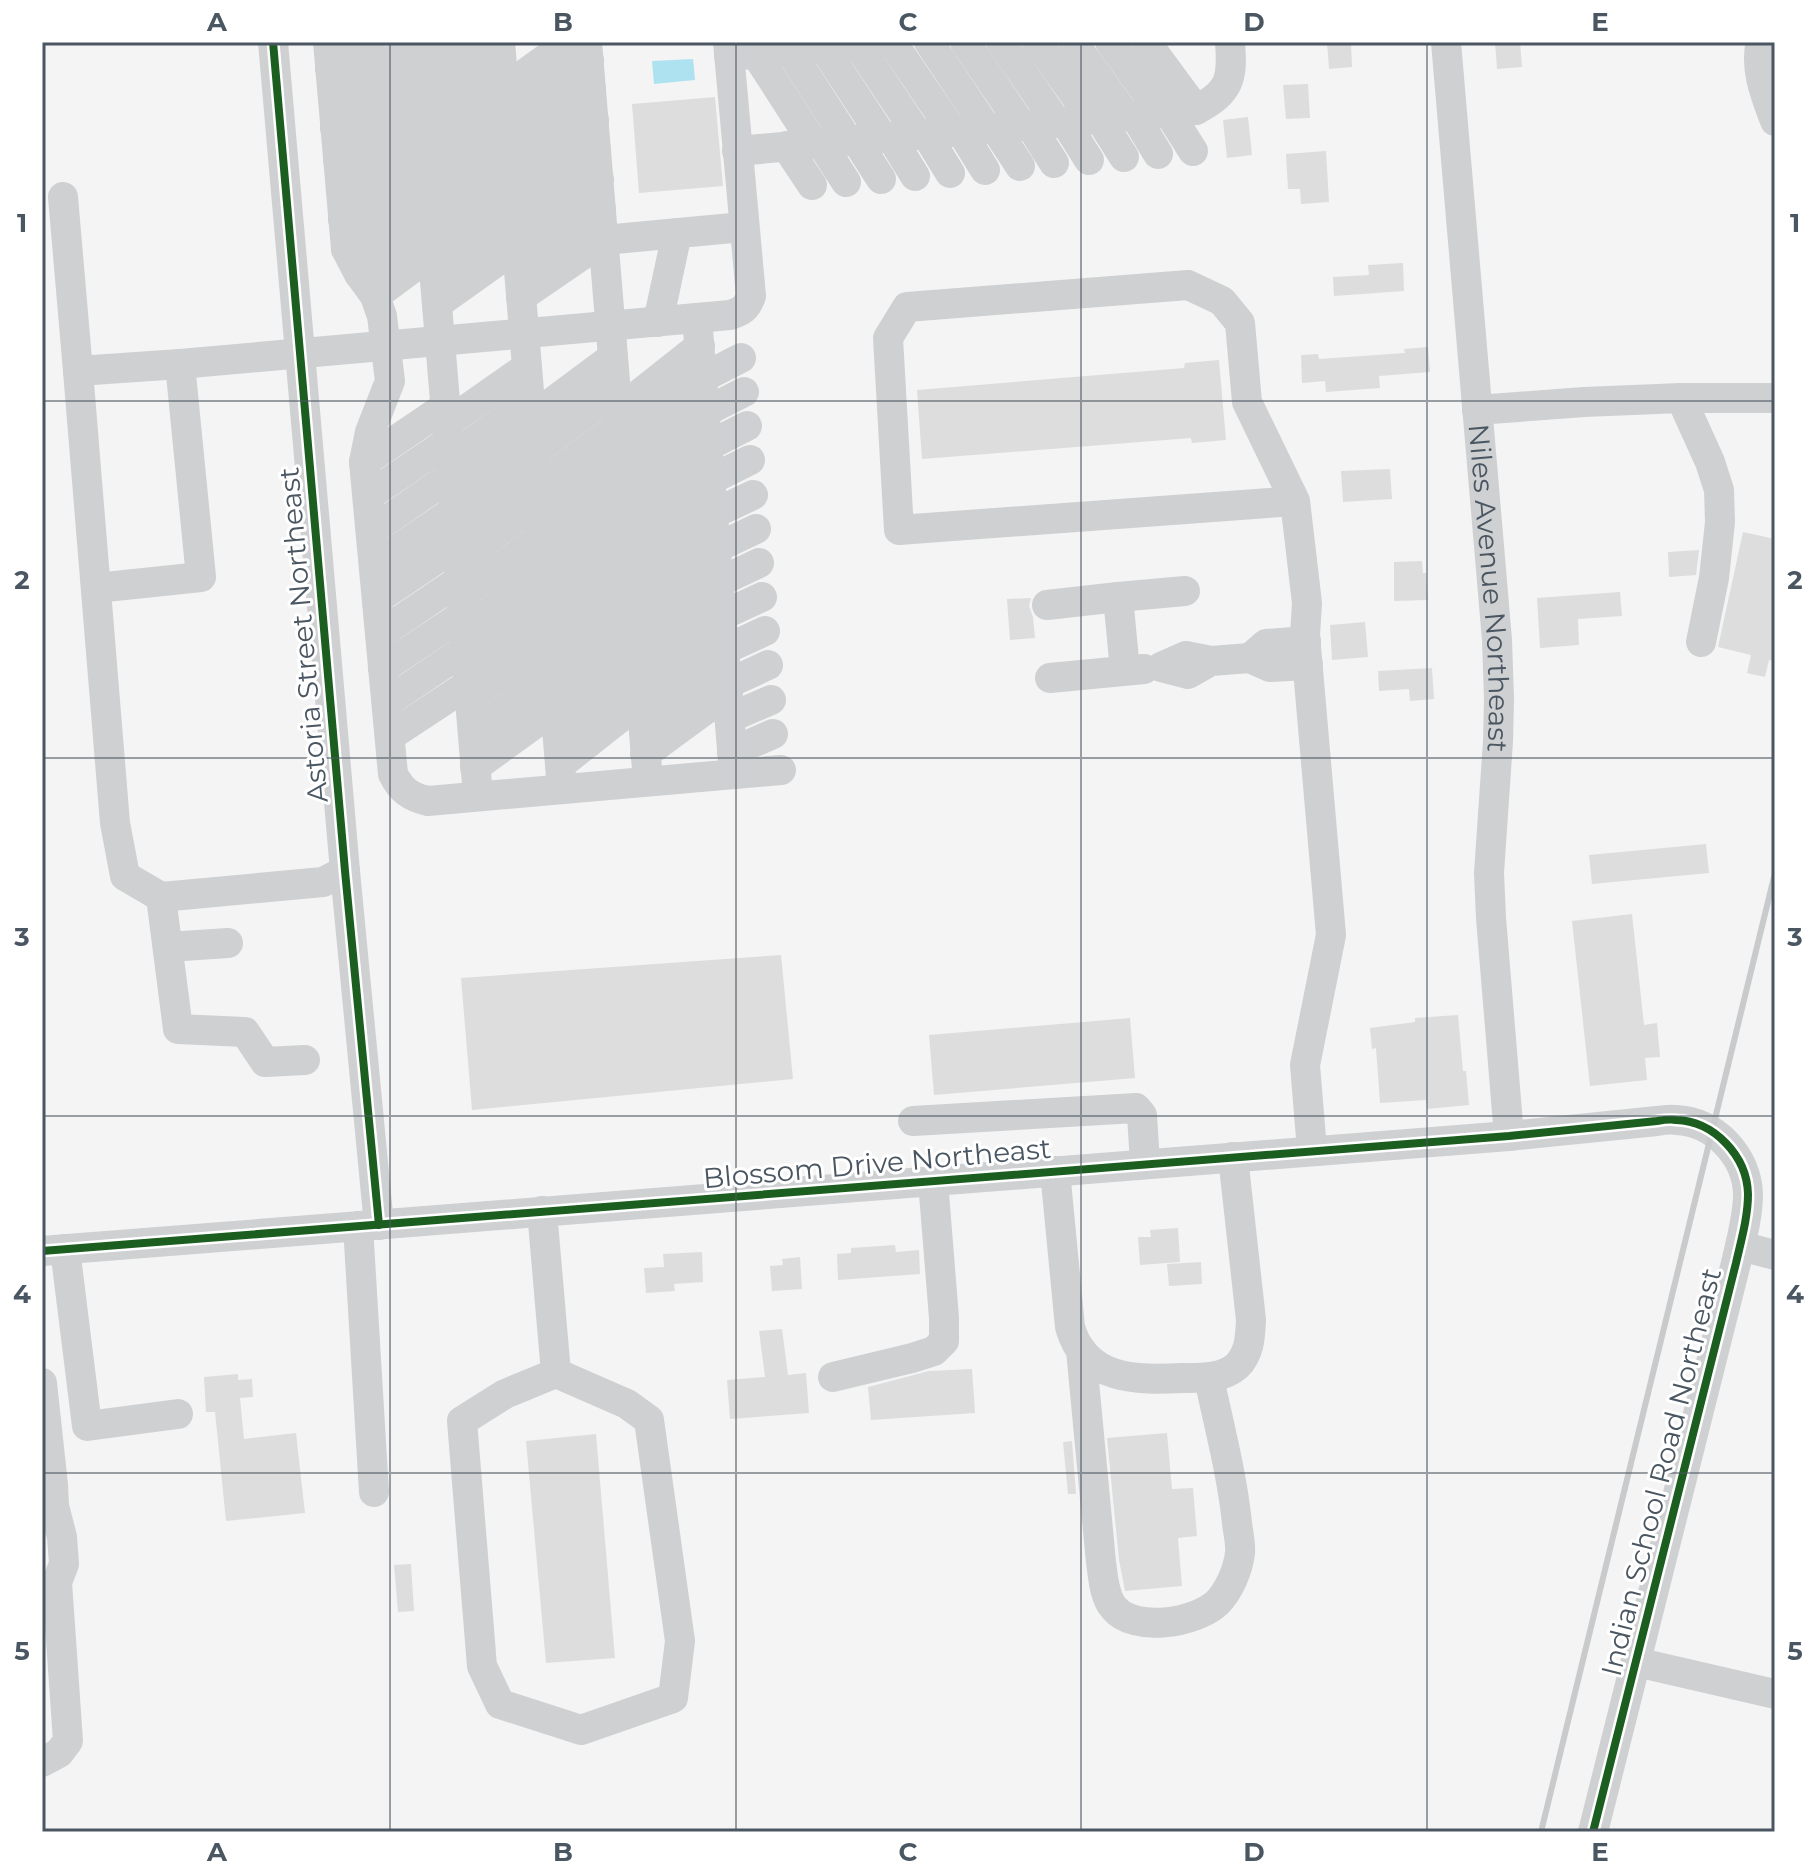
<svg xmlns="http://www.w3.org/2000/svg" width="1817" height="1874" font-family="Montserrat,sans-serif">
<rect width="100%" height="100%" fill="#f4f4f4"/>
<polygon fill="#aee2f0" points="693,59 695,80 654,84 652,61"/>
<g fill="#ddddde">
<polygon points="1327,42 1351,42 1352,67 1329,69"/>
<polygon points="1495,42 1520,42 1522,67 1497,69"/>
<polygon points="1308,84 1310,118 1286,119 1283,85"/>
<polygon points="715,97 723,186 639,193 632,104"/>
<polygon points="1248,117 1252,155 1227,158 1223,120"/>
<polygon points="1326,151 1329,202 1301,204 1300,189 1288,189 1286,154"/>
<polygon points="1403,263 1404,291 1334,296 1333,277 1369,275 1368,265"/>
<polygon points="1428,347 1430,372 1379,376 1380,388 1326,392 1325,381 1302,383 1301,355 1318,354 1319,359 1405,353 1404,349"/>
<polygon points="1219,360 1226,440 1192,443 1191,438 922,459 917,390 1184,368 1185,363"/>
<polygon points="1390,469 1392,499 1343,502 1341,471"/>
<polygon points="1743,532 1775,539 1775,661 1769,660 1765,677 1747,673 1751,655 1718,647"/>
<polygon points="1699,550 1696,575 1669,577 1668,552"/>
<polygon points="1422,561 1423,573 1426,573 1428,600 1394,601 1394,562"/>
<polygon points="1620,592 1622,616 1578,619 1579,645 1540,648 1537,598"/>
<polygon points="1031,598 1029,606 1033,617 1035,638 1010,640 1007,599"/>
<polygon points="1365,622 1368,657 1332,660 1330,625"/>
<polygon points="1432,668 1434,699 1410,701 1409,689 1379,691 1378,671"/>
<polygon points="1706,844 1709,873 1592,884 1589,855"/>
<polygon points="1632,914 1644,1025 1657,1023 1660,1057 1645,1058 1647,1080 1590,1086 1572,921"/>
<polygon points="781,955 793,1079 472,1110 461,978"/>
<polygon points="1458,1015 1463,1071 1466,1071 1469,1105 1427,1109 1426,1100 1380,1103 1376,1048 1372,1049 1370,1028 1415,1022 1415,1018"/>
<polygon points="1130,1018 1135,1078 934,1095 929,1035"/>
<polygon points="1178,1228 1180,1262 1140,1265 1138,1237 1151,1237 1150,1230"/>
<polygon points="895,1245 896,1252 919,1250 920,1274 838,1280 837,1254 851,1253 851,1248"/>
<polygon points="702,1252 703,1282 674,1284 675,1291 646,1293 644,1268 664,1267 663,1254"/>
<polygon points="800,1257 802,1289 772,1291 770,1266 783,1265 782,1259"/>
<polygon points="1201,1262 1202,1284 1169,1286 1167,1264"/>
<polygon points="782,1329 788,1375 806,1373 809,1413 730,1419 727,1380 765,1377 759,1331"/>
<polygon points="972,1369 975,1413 871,1420 868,1387 929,1371"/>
<polygon points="238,1374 238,1380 252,1379 253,1397 240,1398 244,1439 296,1433 305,1513 226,1521 215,1412 206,1412 204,1377"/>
<polygon points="1167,1433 1172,1489 1193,1488 1197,1536 1178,1538 1182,1586 1125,1591 1119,1560 1107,1438"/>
<polygon points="596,1434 615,1658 546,1663 526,1441"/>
<polygon points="1072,1441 1076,1494 1068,1494 1063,1442"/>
<polygon points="411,1564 414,1611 398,1612 394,1565"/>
</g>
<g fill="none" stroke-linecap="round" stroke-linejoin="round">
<g stroke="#ced0d2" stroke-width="30">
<polyline points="273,42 345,871 379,1225"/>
<path d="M328 42 346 249 359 274 375 296 382 316 390 381 370 432 364 462 393 774C401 790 410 797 428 801L781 770"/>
<polyline points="415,42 478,796"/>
<polyline points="500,42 562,789"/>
<polyline points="587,42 648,781"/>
<polyline points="892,42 953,132"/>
<polyline points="929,42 987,129"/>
<polyline points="965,42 1022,126"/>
<polyline points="1001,42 1057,123"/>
<polyline points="1037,42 1092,119"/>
<polyline points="1073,42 1126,116"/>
<polyline points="1110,42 1161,113"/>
<polyline points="1146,42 1196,110"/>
<path id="s1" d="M1446 42 1497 640 1499 699 1498 741 1489 873 1491 918 1509 1136"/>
<path d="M1761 42C1754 68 1766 97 1775 121"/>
<polyline points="858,45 918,135"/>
<polyline points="824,48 883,138"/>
<polyline points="790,51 848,141"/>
<polyline points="756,54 814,144"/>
<polyline points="729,56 891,42"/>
<polyline points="417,63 448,42"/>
<polyline points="330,68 371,42"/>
<polyline points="504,89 569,42"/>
<polyline points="419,93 494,42"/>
<polyline points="333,98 415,45"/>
<polyline points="1169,113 1193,151"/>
<polyline points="1135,116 1158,154"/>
<polyline points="507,119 589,60"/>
<polyline points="1100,119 1124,157"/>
<polyline points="1065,122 1089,160"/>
<polyline points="422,123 502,68"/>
<polyline points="1030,125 1054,163"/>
<polyline points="335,128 418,75"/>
<polyline points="995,128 1020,166"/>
<polyline points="961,131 985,170"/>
<polyline points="926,134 950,173"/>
<polyline points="891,137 915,176"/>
<polyline points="856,140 881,179"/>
<polyline points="821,143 846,182"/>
<polyline points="786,146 812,185"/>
<polyline points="509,148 591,89"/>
<path d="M737 151 1196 110C1230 92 1233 79 1230 42"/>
<polyline points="424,154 505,98"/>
<polyline points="338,159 420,104"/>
<polyline points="512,178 594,120"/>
<polyline points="427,184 507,128"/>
<polyline points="341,189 423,134"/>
<polyline points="63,197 78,371"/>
<polyline points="514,208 596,150"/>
<polyline points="429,214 510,158"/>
<polyline points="343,219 425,164"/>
<polyline points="517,238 599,179"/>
<polyline points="432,244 512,188"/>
<polyline points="346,249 428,193"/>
<polyline points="519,268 601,209"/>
<polyline points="359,274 430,223"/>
<polyline points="434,274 515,218"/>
<polyline points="375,296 433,253"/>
<polyline points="521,297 604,240 743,227"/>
<polyline points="437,304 517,247"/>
<polyline points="697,318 734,774"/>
<polyline points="658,322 677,233"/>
<polyline points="702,378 741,358"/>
<polyline points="1681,398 1710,462 1719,490 1720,522 1714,578 1701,642"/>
<polyline points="1477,410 1584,402 1681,398 1775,398"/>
<polyline points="618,411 700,346"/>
<polyline points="705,412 744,392"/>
<polyline points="531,418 613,357"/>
<polyline points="447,423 527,367"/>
<polyline points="621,445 702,381"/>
<polyline points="708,446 747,426"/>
<polyline points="534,452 616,391"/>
<polyline points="450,458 530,401"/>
<polyline points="364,462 445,407"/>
<polyline points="623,480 705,416"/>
<polyline points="710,480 750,460"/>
<polyline points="537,487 619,426"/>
<polyline points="453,492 533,435"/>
<polyline points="368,496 448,442"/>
<polyline points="1295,501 899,530 888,338 907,307 1188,285 1222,301 1240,323 1247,402 1295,501 1307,603 1305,635 1331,935 1305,1065 1312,1150"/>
<polyline points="626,514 708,450"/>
<polyline points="713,514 753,495"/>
<polyline points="540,522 622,460"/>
<polyline points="455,527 535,469"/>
<polyline points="371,531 451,476"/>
<polyline points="629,548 711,485"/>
<polyline points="716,548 756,529"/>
<polyline points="543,557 625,494"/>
<polyline points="458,561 538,503"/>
<polyline points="374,565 454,511"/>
<polyline points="719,582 759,563"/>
<polyline points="632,583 713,520"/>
<polyline points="96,588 201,577 180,364"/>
<polyline points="546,591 627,529"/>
<polyline points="461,595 541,538"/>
<polyline points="1118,597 1185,591"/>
<polyline points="377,599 457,545"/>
<polyline points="1047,605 1118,597 1125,670"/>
<polyline points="721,616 762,597"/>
<polyline points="634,617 716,554"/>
<polyline points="548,626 630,563"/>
<polyline points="464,630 544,572"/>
<polyline points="380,634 460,580"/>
<polyline points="1306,641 1266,644 1250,658 1270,667 1308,665"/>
<polyline points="724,650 765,631"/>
<polyline points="637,651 719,589"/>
<polyline points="551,661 633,598"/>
<polyline points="1211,661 1188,674 1161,667 1186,656 1211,661 1250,658"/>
<polyline points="467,664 547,606"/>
<polyline points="383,668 463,615"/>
<polyline points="1050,678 1144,669"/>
<polyline points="727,684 768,665"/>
<polyline points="640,686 722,624"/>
<polyline points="554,695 636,632"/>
<polyline points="470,698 550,640"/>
<polyline points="387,702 466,649"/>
<polyline points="729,718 771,700"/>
<polyline points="643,720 725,658"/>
<polyline points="557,730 638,666"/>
<polyline points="473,733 552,675"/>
<polyline points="390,736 469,684"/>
<polyline points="732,752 773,734"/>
<polyline points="645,754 728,693"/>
<polyline points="560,765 641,701"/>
<polyline points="475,767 555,709"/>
<path d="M345 871 323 882 161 897 125 876 115 823 78 371 180 364 730 315C742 311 747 308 751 296L728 42"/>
<polyline points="161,897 178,1029 245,1032 265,1062 305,1060"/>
<polyline points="168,947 228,943"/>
<polyline points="913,1121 1136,1108 1142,1115 1145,1163"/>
<path d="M1055 1171 1070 1327C1085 1381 1137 1380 1183 1378 1201 1378 1222 1379 1237 1366 1250 1353 1250 1337 1251 1320L1233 1157"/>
<polyline points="542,1211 556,1373 505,1394 462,1421 482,1666 500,1704 581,1730 673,1698 680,1641 649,1420 627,1404 556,1373"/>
<polyline points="358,1226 374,1492"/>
<polyline points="1740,1246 1775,1255"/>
<polyline points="65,1249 87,1426 178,1414"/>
<path d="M42 1251 1509 1136 1657 1121C1663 1120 1670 1119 1676 1120 1714 1121 1747 1156 1748 1194 1748 1217 1741 1241 1736 1263L1593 1832"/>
<path d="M1081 1350 1101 1562C1103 1576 1104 1597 1114 1608 1135 1633 1195 1623 1217 1603 1229 1591 1238 1570 1240 1553 1241 1544 1238 1532 1237 1523 1232 1474 1219 1426 1209 1378"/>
<polyline points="833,1377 912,1358 934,1351 944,1341 944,1318 933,1181"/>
<polyline points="42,1383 53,1485 54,1506 42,1508"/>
<polyline points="1636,1662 1775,1694"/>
<polyline points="42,1762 59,1753 68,1741 57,1582 64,1564 62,1537 54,1506"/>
</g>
<polyline stroke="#c9cacc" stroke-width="6" points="1541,1832 1775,873"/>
<g stroke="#fff" stroke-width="13">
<g id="cycleway">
<polyline points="273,42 345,871 379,1225"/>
<path d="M42 1251 1509 1136 1657 1121C1663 1120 1670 1119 1676 1120 1714 1121 1747 1156 1748 1194 1748 1217 1741 1241 1736 1263L1593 1832"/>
</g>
</g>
<use href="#cycleway" stroke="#1b5e20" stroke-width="8"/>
</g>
<path fill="none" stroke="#4a5661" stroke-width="2" stroke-opacity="0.55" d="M390 42V1832M736 42V1832M1081 42V1832M1427 42V1832M42 401H1775M42 758H1775M42 1116H1775M42 1473H1775"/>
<g text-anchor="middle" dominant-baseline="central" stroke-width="6" stroke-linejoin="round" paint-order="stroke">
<g font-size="28" fill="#4a5661" stroke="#fff">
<text stroke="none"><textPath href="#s1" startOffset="548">Niles Avenue Northeast</textPath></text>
<text transform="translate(303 635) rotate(-95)">Astoria Street Northeast</text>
<text transform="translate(877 1163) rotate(-5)">Blossom Drive Northeast</text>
<text transform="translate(1661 1472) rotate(-76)">Indian School Road Northeast</text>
</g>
</g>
<rect width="1817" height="1874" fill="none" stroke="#ffffff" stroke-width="88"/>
<rect x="44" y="44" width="1729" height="1786" fill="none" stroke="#4a5661" stroke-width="3"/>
<g font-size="26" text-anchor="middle" font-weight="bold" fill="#4a5661">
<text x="217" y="31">A</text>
<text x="563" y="31">B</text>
<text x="908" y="31">C</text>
<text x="1254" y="31">D</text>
<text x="1600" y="31">E</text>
<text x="22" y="232">1</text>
<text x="1795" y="232">1</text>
<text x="22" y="589">2</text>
<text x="1795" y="589">2</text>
<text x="22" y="946">3</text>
<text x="1795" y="946">3</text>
<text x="22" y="1303">4</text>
<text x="1795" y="1303">4</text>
<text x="22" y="1660">5</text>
<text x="1795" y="1660">5</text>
<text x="217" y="1861">A</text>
<text x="563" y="1861">B</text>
<text x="908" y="1861">C</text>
<text x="1254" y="1861">D</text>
<text x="1600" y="1861">E</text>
</g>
</svg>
